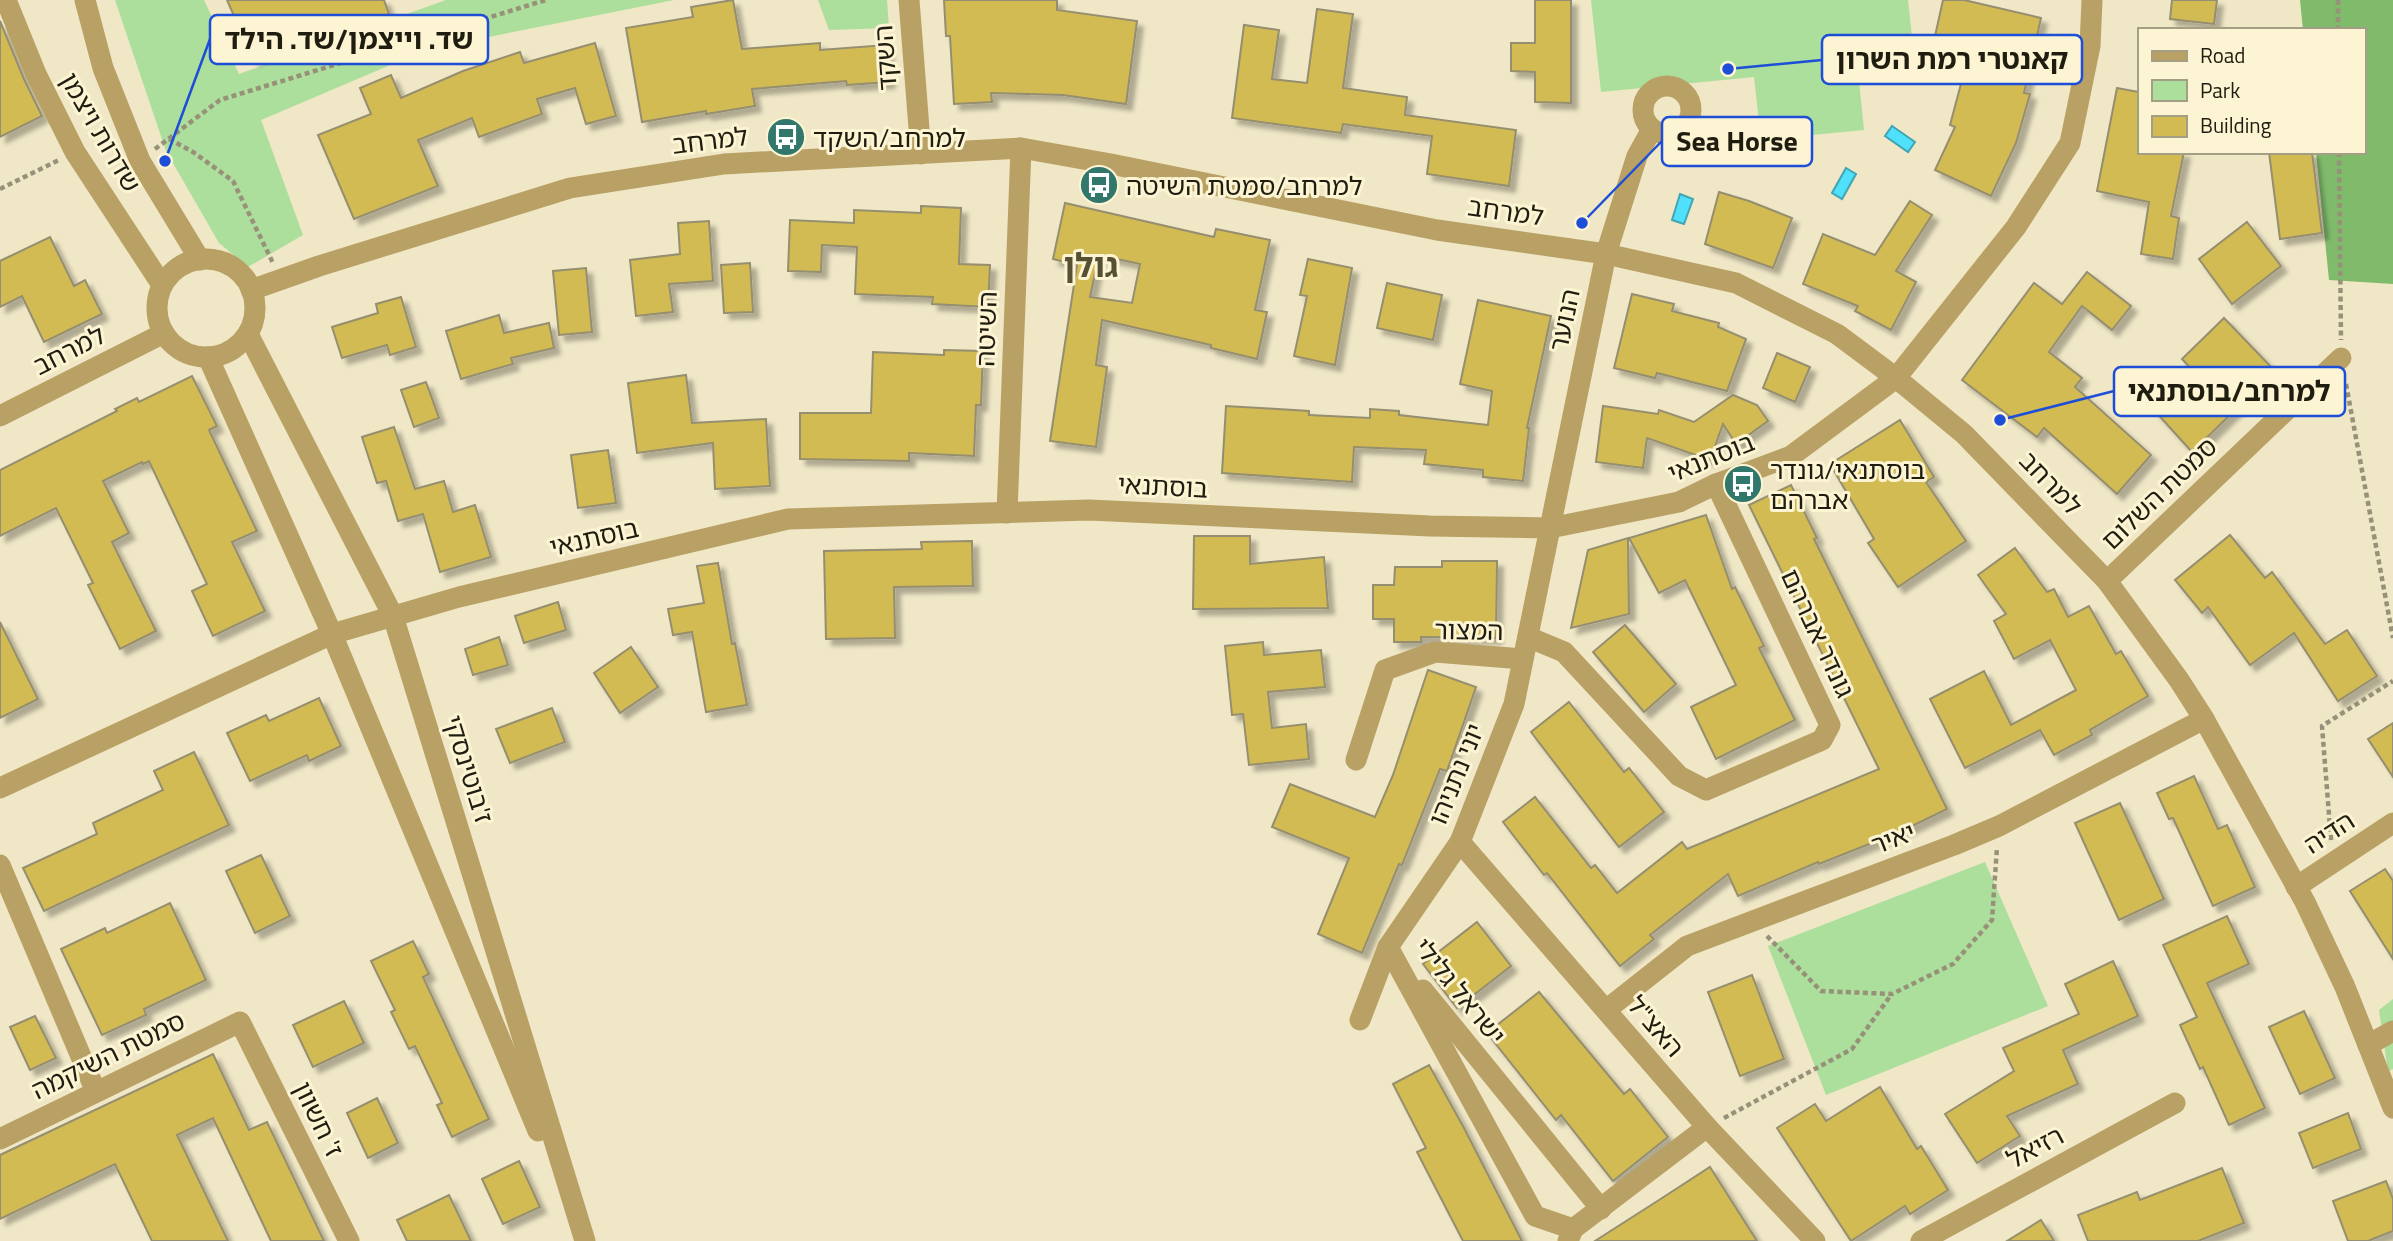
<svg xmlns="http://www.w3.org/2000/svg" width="2393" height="1241" font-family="'Titillium Web','Noto Sans Hebrew',sans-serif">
<defs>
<filter id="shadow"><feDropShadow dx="6" dy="6" stdDeviation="2" flood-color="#0004"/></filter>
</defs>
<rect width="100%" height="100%" fill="#efe7c6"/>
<g fill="#acde9c">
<polygon points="115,0 204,0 239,74 446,0 674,0 428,49 261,120 303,235 248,267 219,243 166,151"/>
<polygon points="818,0 887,0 889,28 829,30"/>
<polygon points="1591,0 1908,0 1914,55 1857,61 1864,130 1761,140 1754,77 1601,92"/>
<polygon points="1985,862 2048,1006 1826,1095 1768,946"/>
<polygon points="2393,999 2393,1069 2388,1071 2379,1010"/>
</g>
<polygon fill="#80bb6c" points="2300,0 2393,0 2393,284 2329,280 2316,152 2363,152 2363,30 2303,30"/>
<g fill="#4fe0fb" stroke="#41a5b4" stroke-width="2">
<polygon points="1892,126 1915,142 1908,152 1885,136"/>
<polygon points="1846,168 1856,174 1842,199 1832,193"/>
<polygon points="1680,194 1693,199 1684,224 1672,220"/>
</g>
<g fill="#d3bb53" stroke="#958e6f" stroke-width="2" fill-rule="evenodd" filter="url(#shadow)">
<polygon points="227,0 384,0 389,14 337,32 335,24 253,59"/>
<polygon points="733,0 742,49 820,43 820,50 886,45 889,82 847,85 846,81 752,89 755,106 706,114 706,111 642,122 626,28 693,17 691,7"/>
<polygon points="944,0 1057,0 1057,10 1137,21 1126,104 1063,95 991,93 992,102 954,104 950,36 946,36"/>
<polygon points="1535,0 1571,0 1571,103 1535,102 1535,72 1511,71 1511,43 1535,43"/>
<polygon points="1943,0 1964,0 2041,18 2024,93 2030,94 2016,143 1991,196 1935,170 1955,127 1950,125 1969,54 1933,45"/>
<polygon points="2172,0 2217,0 2214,24 2170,19"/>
<polygon points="1317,9 1353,14 1343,88 1407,97 1405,115 1516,130 1509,186 1427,174 1432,136 1343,124 1341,133 1232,118 1244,25 1279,30 1272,79 1307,83"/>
<polygon points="0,21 24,79 42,116 0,137"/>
<polygon points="595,43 616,116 586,124 575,88 537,99 542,114 479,137 472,118 418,140 438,186 354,219 318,135 371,114 360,88 391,75 401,98 463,71 520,52 524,63"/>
<polygon points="2117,88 2139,92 2139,152 2184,152 2171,216 2179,218 2173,259 2141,254 2149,202 2097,191"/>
<polygon points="2269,152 2312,152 2322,233 2280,239"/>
<polygon points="1719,192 1749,201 1792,218 1773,268 1705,244"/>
<polygon points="1910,201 1932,215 1896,271 1916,282 1891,330 1855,311 1858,306 1803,284 1823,234 1875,255"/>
<path d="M1065 203 1214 237 1216 229 1270 240 1255 310 1267 312 1257 359 1211 348V345L1102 320 1096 365 1107 367 1096 447 1050 441 1077 265 1053 259ZM1099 255 1140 264 1132 303 1090 297Z"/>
<polygon points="921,206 961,208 959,264 990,265 988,307 932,304 933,297 855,294 857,247 822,245 821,272 788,271 790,220 854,223 854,210 921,213"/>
<polygon points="709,221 713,281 669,284 673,312 636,316 630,260 680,254 678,223"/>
<polygon points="2247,222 2281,266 2232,304 2199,259"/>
<polygon points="50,237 74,286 85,280 102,314 44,342 22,296 0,307 0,261"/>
<polygon points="1308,259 1352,268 1335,365 1294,356 1307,296 1300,295"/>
<polygon points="750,263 753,312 724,313 721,265"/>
<polygon points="586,268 592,332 559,335 553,271"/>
<polygon points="2087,272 2131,306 2112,330 2082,306 2049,352 2082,378 2075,387 2151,455 2117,494 2044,428 2037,437 1962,380 2034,283 2062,304"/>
<polygon points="1387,283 1442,295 1433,340 1377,328"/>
<polygon points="1632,294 1674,304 1672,311 1719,323 1718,327 1746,339 1727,391 1657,373 1655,378 1614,368"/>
<polygon points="401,297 416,347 390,355 387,345 342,358 332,327 378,313 376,304"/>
<polygon points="1478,300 1551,316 1527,428 1529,428 1523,481 1483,477 1483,470 1424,464 1426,450 1354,447 1352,482 1222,473 1226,406 1309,411 1309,415 1370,418 1370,409 1399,411 1399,415 1488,425 1492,391 1460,384"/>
<polygon points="499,315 504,333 549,323 554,348 511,358 513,364 461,379 446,331"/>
<polygon points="2224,318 2275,371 2192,452 2154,410 2195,373 2182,359"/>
<polygon points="944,350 983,351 981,405 976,405 974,456 909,453 909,461 800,459 800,413 871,413 873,352 944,355"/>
<polygon points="1777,353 1810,367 1795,402 1763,388"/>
<polygon points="686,375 692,423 766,419 770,486 715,489 713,443 637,453 628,383"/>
<polygon points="192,376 217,426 209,430 257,531 232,542 265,611 213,636 192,591 207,584 149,461 143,464 142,462 103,481 129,533 112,542 156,631 120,649 88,585 93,583 56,508 0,536 0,470 117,411 115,409 137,398 139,402"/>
<polygon points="426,382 439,418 414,427 401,390"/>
<polygon points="1733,395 1757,405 1768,421 1736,444 1723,424 1710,460 1647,438 1643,468 1596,462 1603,406 1658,414 1659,410 1694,422"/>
<polygon points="1900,420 1934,477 1926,482 1966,541 1898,587 1868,543 1874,539 1830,464"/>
<polygon points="394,427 415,489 444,481 453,512 475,505 491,557 440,572 423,514 398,521 386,481 377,483 362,437"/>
<polygon points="608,450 616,503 578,508 571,455"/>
<polygon points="1791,485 1817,538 1814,539 1947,809 1902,831 1819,864 1818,862 1738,896 1728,874 1650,935 1654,939 1620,966 1547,873 1544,875 1503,822 1535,797 1591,868 1595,865 1617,893 1682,842 1687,849 1879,769 1749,505"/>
<polygon points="1706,515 1732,589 1735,587 1764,646 1759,648 1795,720 1716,759 1691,707 1736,685 1685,580 1659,593 1629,538"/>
<polygon points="2230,535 2265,578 2272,572 2325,644 2347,630 2377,676 2338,701 2294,633 2250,665 2208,607 2202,613 2175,580"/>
<polygon points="1194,536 1250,536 1250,564 1324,557 1328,608 1193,609"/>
<polygon points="1628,538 1629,614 1571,628 1588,550"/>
<polygon points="972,541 973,586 894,587 895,638 826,639 824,551 922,549 921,542"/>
<polygon points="2015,548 2047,592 2054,589 2068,617 2089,606 2116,654 2121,651 2148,696 2090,730 2092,735 2054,755 2040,730 1965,768 1930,699 1984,671 2011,725 2076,690 2050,640 2014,659 1994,621 2006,614 1978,575"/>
<polygon points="1442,561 1497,561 1496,638 1421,637 1421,642 1394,642 1394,619 1373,619 1373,585 1394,585 1395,567 1442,567"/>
<polygon points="718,563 732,644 735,643 747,705 706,712 692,632 673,635 668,609 704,603 697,566"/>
<polygon points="558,602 566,630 524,643 515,616"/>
<polygon points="0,622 38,699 0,718"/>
<polygon points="1625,625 1676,684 1644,712 1593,652"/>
<polygon points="499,637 508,665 473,675 465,649"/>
<polygon points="1263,642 1264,655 1321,650 1325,687 1268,692 1272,728 1306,724 1309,759 1249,765 1243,714 1232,715 1225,646"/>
<polygon points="631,647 658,687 620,713 594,673"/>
<polygon points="1428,670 1476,687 1447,771 1440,769 1402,865 1399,864 1362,953 1318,934 1349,858 1272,827 1290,784 1375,817 1393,775"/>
<polygon points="319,698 341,746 309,761 307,755 250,781 227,733 266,715 269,721"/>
<polygon points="1569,702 1624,772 1629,768 1664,812 1619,847 1531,732"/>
<polygon points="552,708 565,742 510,763 496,729"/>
<polygon points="2393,723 2393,777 2368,739"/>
<polygon points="194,752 229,825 44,911 23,868 97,834 93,823 163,790 154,771"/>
<polygon points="2194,776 2218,829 2227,825 2255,887 2213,906 2173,818 2169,819 2157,793"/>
<polygon points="2120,803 2164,899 2119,920 2075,823"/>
<polygon points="261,855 290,916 255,933 226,871"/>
<polygon points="2385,869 2393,881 2393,959 2350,891"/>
<polygon points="170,903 206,980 144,1009 146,1015 102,1035 61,949 105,928 107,933"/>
<polygon points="2227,916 2249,964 2207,983 2265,1108 2229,1125 2203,1067 2200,1069 2180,1025 2197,1017 2163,945"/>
<polygon points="1477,922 1511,966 1457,1008 1423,964"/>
<polygon points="413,941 429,974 423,977 489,1119 452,1137 437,1105 442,1103 415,1046 409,1049 391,1012 395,1010 371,961"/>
<polygon points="2113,961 2138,1016 2063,1050 2078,1084 2007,1116 2020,1136 1977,1163 1945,1114 2014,1071 2003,1048 2079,1014 2065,984"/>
<polygon points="1752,975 1784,1059 1740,1076 1708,992"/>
<polygon points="1539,992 1624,1094 1630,1089 1668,1137 1613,1181 1561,1115 1556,1120 1487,1033"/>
<polygon points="344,1001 364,1043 313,1067 293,1025"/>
<polygon points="2304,1011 2335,1078 2300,1094 2269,1027"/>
<polygon points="35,1016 56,1058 30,1070 10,1027"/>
<polygon points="213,1054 249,1130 267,1122 324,1241 271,1241 213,1118 177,1135 228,1241 152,1241 115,1164 0,1219 0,1155"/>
<polygon points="1429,1065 1464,1128 1522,1241 1463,1241 1417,1152 1426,1148 1393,1084"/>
<polygon points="1880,1087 1917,1149 1921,1146 1948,1190 1910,1214 1905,1206 1851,1241 1777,1128 1815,1104 1826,1121"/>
<polygon points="377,1098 398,1143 368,1158 347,1113"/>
<polygon points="2348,1113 2361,1149 2313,1168 2299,1133"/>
<polygon points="519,1161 540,1207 503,1224 482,1179"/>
<polygon points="1710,1167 1757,1241 1595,1241 1659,1200"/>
<polygon points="2222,1168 2244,1223 2198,1241 2088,1241 2078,1215 2137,1192 2140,1200"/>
<polygon points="2386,1181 2393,1199 2393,1231 2368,1241 2348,1241 2333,1201"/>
<polygon points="449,1195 471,1241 407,1241 397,1220"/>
<polygon points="2041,1220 2054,1241 2007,1241"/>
</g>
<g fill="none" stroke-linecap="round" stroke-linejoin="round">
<g stroke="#979179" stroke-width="4.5" stroke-dasharray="5 3.5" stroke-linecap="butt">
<polyline points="2338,0 2338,30"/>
<polyline points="169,139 193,152 233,181 273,263"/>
<polyline points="155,149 220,100 546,0"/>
<polyline points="2339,152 2341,340"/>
<polyline points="0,189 59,160"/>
<polyline points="2346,384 2393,638"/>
<polyline points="2331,840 2322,726 2393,681"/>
<polyline points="1767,936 1821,991 1892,994 1953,964 1992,920 1997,847"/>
<polyline points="1724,1118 1852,1049 1891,995"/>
</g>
<g stroke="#b9a065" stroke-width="21">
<polyline points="6,0 36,74 75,152 162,285"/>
<polyline points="85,0 103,68 140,161 200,260"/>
<polyline points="909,0 921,154"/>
<circle cx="1667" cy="110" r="24"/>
<circle cx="206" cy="308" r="49"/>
<polyline points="251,290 319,266 570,188 724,164 1021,148 1111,164 1437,230 1606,254 1736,283 1837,334 1896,378 1964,434 2107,581 2179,680 2204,719 2305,902 2345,987 2393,1108"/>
<polyline points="248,334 393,616 585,1241"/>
<polyline points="208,357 332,634 538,1131"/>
<polyline points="0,416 164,333"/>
<polyline points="1007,513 1021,148"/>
<polyline points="2107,581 2341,358"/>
<polyline points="1528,637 1564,652 1679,776 1706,790 1822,740 1830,725 1716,484"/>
<polyline points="1356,760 1385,670 1435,652 1523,659"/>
<polyline points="0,788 332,634 459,597 788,519 1089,510 1430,526 1550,528 1679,502 1716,484 1791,456 1896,378 2016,227 2070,143 2090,46 2092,0"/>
<polyline points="1460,842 1707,1127 1815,1241"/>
<polyline points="0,865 96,1092"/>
<polyline points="2296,887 2393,823"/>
<polyline points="1388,947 1535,1216 1573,1229"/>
<polyline points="1423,990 1601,1209"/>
<polyline points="1606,1010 1687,946 1954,845 1999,826 2204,719"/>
<polyline points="1360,1020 1388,947 1460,842 1514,704 1606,254 1637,156 1652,129"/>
<polyline points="2368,1045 2393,1031"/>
<polyline points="0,1139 240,1022 349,1241"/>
<polyline points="1568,1241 1573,1229 1707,1127"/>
<polyline points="1921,1241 2175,1103"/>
</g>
</g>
<defs>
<g id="bus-disc" transform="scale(2.0125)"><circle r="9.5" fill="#32776b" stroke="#fcf4d3"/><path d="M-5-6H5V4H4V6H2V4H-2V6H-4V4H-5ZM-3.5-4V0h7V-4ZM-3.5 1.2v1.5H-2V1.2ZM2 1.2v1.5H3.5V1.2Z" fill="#fff"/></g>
</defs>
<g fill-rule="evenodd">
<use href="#bus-disc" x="786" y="137"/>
<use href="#bus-disc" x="1099" y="185"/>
<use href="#bus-disc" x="1743" y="484"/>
</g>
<g text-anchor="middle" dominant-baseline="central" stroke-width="6" stroke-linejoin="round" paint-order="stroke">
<g font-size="26" fill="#1f1c10" stroke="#fcf4d3">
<text transform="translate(885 58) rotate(-94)">השקד</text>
<text transform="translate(101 132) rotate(60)">שדרות ויצמן</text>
<text transform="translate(710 140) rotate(-7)">למרחב</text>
<text transform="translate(1506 211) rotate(8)">למרחב</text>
<text transform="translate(1564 320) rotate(-78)">הנוער</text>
<text transform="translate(986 329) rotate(-88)">השיטה</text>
<text transform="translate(69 350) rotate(-27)">למרחב</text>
<text transform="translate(1711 457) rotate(-22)">בוסתנאי</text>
<text transform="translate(2051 483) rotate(46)">למרחב</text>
<text transform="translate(1163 486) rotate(3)">בוסתנאי</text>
<text transform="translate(2159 493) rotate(-44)">סמטת השלום</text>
<text transform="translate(594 537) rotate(-13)">בוסתנאי</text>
<text transform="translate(1469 630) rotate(1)">המצור</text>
<text transform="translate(1818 633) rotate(65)">גונדר אברהם</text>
<text transform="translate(469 769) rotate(73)">ז'בוטינסקי</text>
<text transform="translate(1456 774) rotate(-68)">יוני נתניהו</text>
<text transform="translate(2329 832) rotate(-33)">הדיה</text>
<text transform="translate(1893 838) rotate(-21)">יאיר</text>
<text transform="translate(1460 991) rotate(51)">ישראל גלילי</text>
<text transform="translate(1656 1026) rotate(49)">האצ"ל</text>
<text transform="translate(108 1055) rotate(-26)">סמטת השיקמה</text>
<text transform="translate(319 1119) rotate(64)">ז' חשוון</text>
<text transform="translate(2035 1147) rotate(-28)">רזיאל</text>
</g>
<g font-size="26" fill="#1f1c10" stroke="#fcf4d3" text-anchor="start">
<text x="813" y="137">למרחב/השקד</text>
<text x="1126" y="185">למרחב/סמטת השיטה</text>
<text x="1770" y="469">בוסתנאי/גונדר<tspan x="1770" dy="30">אברהם</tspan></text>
</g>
<g font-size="33" font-weight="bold" fill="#575033" stroke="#fcf4d3">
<text x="1091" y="265">גולן</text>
</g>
</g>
<path fill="none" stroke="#1d4ed8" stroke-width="2.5" d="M165 161L210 39M1728 69L1822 60M1582 223L1662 141M2000 420L2114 391"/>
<g fill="#1d4ed8" stroke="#fcf4d3" stroke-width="2.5">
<circle cx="165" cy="161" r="7"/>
<circle cx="1728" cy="69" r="7"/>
<circle cx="1582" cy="223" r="7"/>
<circle cx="2000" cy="420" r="7"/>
</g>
<g fill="#fcf4d3" stroke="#1d4ed8" stroke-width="2.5">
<rect x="210" y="15" width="278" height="49" rx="7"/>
<rect x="1822" y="35" width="260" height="49" rx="7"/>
<rect x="1662" y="117" width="150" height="49" rx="7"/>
<rect x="2114" y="367" width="231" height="49" rx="7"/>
</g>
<g font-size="28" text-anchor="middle" font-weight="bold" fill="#1f1c10">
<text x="349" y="49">שד. וייצמן/שד. הילד</text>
<text x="1952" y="69">קאנטרי רמת השרון</text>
<text x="1737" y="151">Sea Horse</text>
<text x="2229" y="401">למרחב/בוסתנאי</text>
</g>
<rect x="2138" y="28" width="228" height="126" fill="#fcf4d3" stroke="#a49e85" stroke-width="2"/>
<rect x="2152" y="51" width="35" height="10" fill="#b9a065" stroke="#a49e85" stroke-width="2"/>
<text x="2200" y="63" font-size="21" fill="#1f1c10">Road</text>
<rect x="2152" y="80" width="35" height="21" fill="#acde9c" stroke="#a49e85" stroke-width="2"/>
<text x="2200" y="98" font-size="21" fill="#1f1c10">Park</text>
<rect x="2152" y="116" width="35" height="21" fill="#d3bb53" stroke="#a49e85" stroke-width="2"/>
<text x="2200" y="133" font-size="21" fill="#1f1c10">Building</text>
</svg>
